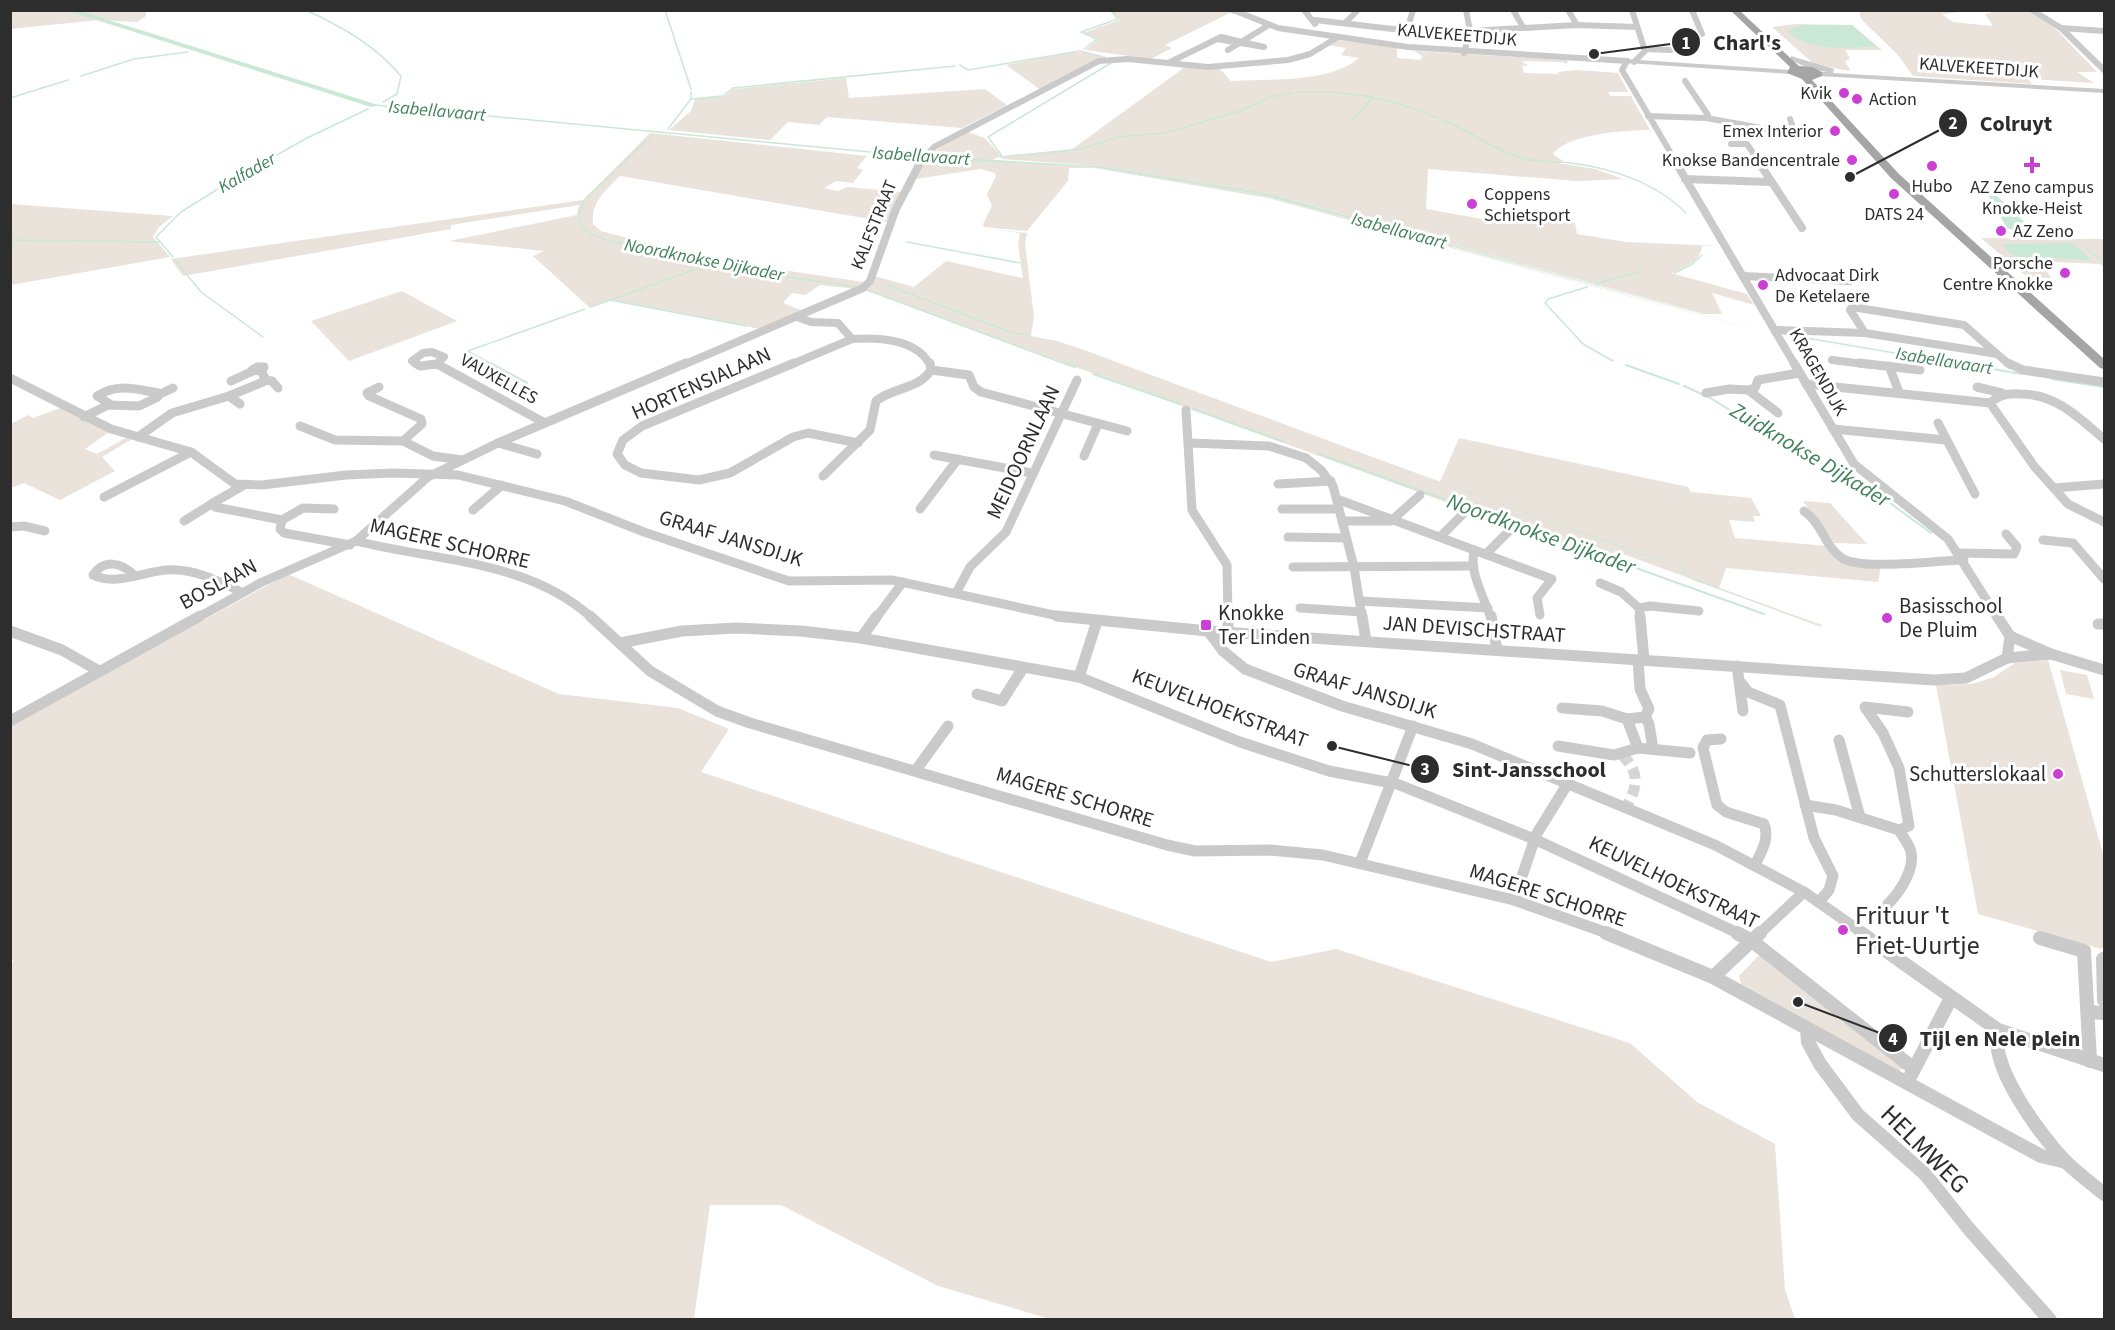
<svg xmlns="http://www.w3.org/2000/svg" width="2115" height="1330" font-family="'Source Sans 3',sans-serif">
<rect width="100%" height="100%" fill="#fff"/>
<g fill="#eae3dc">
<polygon points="11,10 146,10 146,16 137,22 98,20 11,29"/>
<polygon points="1224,10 1230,13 1165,45 1172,48 1151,59 1085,50 1099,39 1083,33 1120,20 1111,11"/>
<polygon points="1859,11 1957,11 1960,12 1942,14 1953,22 1993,26 1985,14 1993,12 1991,11 2028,11 2053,26 2097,72 2077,72 2094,83 2028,79 2032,84 1913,76 1897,54 1861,19"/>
<polygon points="1795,24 1852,25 1882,50 1845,50 1850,58 1845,62 1851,71 1815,65 1772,27"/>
<path d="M1337 40 1397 48V58L1421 60 1422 56 1414 51 1568 60 1567 64 1562 62 1523 61V63L1529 65 1522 66 1524 73 1558 74V72L1577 70 1618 73 1628 92H1608L1610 96H1631L1650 130C1627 130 1567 134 1553 154L1564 162 1558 163 1595 169 1623 179 1577 181 1428 169 1426 209 1494 221 1506 217 1571 221 1575 223 1577 234 1626 242 1720 246H1702C1700 263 1685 267 1671 273L1747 294 1754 305 1712 293 1722 314H1704L1280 197 1099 166 1001 159 1009 155 1071 150 1185 67 1219 68 1231 81C1268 79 1330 83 1359 58L1341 55 1346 48 1328 45Z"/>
<polygon points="1080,50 1107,57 1087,64 1041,90 1006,65"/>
<polygon points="846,78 849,98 985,89 1007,105 962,128 827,117 819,125 788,122 770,140 669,130 691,111 695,99 725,96 733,89"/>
<polygon points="967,132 985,138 1001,156 992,160 926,156"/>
<path d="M650 133 867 156 857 168 863 170 853 183 836 181 824 188 838 191 847 187 901 192 887 222 620 176C605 191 591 202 593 224L601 231 669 249 748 265 864 282 856 289 820 285 805 295 792 293 783 303 803 311 760 329 610 300 590 308 533 256 544 251 449 241 577 215 579 205 451 225V229L183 276 171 259 583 200Z"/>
<polygon points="924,158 1092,167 1263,195 1771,335 1268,198 1094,168 1069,168 1068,181 1027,231 984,227 983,224 992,206 987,194 996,176 995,173 980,169 916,179 911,191 909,189"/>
<polygon points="11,204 173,216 159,227 153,237 170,257 11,285"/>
<polygon points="983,228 1027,233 1025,245 1034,316 1031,336 1057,341 1084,350 1440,482 1459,438 1688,487 1691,492 1751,498 1761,516 1753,516 1755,522 1729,520 1735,538 1829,546 1835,556 1881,566 1878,582 1726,568 1719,588 1822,625 1821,627 1615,551 1607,561 865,290 871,286 874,276 914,287 946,261 1023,278 1018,245 1020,233"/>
<polygon points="1981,238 2104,239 2104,267 2100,264 2054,262 2044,267 2051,278 2027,277"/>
<polygon points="402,291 457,321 349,361 311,321"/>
<polygon points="60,408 109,432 85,449 97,454 126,438 132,439 102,457 115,471 60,500 24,483 11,488 11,424 28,415 33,418"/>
<polygon points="1803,501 1830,503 1867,544 1834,543"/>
<polygon points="288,574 559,694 678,708 729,729 701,772 1271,962 1336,949 1630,1043 1697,1102 1775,1144 1785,1290 1795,1319 1050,1319 938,1286 781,1205 710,1205 694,1319 11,1319 10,965 14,961 10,959 10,726"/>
<polygon points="2048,660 2104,857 2104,946 2101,949 1978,914 1936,685 1972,684 1994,677 2015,663"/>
<polygon points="2060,670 2087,675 2094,699 2066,694"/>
<polygon points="1761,953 1904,1067 1898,1072 1741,984 1739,976"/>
</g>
<g fill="#cae8d6">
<path d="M1802 25H1852L1877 47C1849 47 1810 53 1787 31Z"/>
<polygon points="909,155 1098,166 1269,194 1770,333 1263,195 1092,167 930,159 908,157"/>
<polygon points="1980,181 1981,181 2033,230 2016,231 2007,228"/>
<polygon points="2072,243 2092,260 2021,257 2011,254 2002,244"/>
<polygon points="1329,442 1643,554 1681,564 1686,575 1697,580 1820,625 1696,581 1685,575 1680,564 1643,555"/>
</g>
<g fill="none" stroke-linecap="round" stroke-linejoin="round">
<g stroke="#cae8d6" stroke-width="1.5">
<path d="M306 10C342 27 375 45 401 76L397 94 383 102"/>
<polyline points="665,10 691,89"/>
<polyline points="1225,10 1233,13"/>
<polyline points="1084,49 1097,39 1081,32 1118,19 1110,10"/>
<polyline points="1083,53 1099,56"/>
<polyline points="960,65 968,70 1074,52"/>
<polyline points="81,76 134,59 188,52"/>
<path d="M1298 92C1354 89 1406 102 1456 126 1478 137 1498 151 1522 158 1538 163 1555 161 1571 163 1611 168 1657 183 1686 213"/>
<polyline points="10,98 68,80"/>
<polyline points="691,99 723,96 733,88 955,66"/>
<polyline points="374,105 912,156"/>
<polyline points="1352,121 1373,97"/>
<polyline points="668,129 691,99 691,92"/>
<polyline points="1002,156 988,137 1111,63"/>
<polyline points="1000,157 1081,149 1118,137 1165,133 1240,111 1270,97 1292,93"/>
<polyline points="616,170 650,137"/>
<polyline points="587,197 613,173"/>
<polyline points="584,201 579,214 581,226 591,234 609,241 741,270 857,287"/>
<polyline points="10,240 160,242"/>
<polyline points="907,242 1020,263"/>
<polyline points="2084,247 2104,262"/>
<polyline points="173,257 156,237 181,212 229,182 307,138 368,109"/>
<polyline points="175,260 201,292 263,337"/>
<polyline points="1674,273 1691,265 1702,255"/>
<polyline points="1595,284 1641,271"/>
<polyline points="887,285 1010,332 1027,335"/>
<polyline points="1587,287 1548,299 1545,303 1583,344 1613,361"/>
<polyline points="867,290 1068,365"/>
<polyline points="610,300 746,326"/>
<polyline points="591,307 710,264"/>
<polyline points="1783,334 1965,365"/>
<polyline points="493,365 468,351 585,309"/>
</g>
<g stroke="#cae8d6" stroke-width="2">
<polyline points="490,363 527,383"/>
<polyline points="1064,363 1075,367"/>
<polyline points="1957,363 2022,374"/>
<polyline points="1626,365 1679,384"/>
<polyline points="1093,374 1180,404"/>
<polyline points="2052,379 2104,387"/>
<polyline points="1684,386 1702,394"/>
<polyline points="1707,396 1764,431 1795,445 1819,463 1853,476 1931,533"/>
<polyline points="1193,409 1284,442"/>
<polyline points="1319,454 1764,614"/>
</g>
<polygon fill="#cae8d6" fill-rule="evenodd" points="65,10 77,10 378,105 371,107"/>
<path stroke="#d5d5d5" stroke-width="11" stroke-dasharray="11 6" stroke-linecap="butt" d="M1622 755C1640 772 1638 787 1626 807"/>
<g stroke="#cacaca" stroke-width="6">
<polyline points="1233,10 1278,28 1408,47 1627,61"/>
<polyline points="1304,10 1315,24"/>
<polyline points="1513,10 1523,27"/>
<polyline points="1568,10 1577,25"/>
<polyline points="1632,10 1645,51 1634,62"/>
<polyline points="1692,10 1702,34"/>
<polyline points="2032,10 2061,28 2104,70"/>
<polyline points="1315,20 1393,29 1408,27 1413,10"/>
<polyline points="1346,22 1358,10"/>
<polyline points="2061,28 2104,31"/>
<polyline points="1470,31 1577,25 1637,27"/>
<polygon points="1221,37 1264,47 1217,39"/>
<polyline points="1645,49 1671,50"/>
<polyline points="1228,50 1269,25"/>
<polyline points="1464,53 1470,31 1466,10"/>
<polyline points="1627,61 1622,70 1676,162"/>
<polyline points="1168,63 1217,39"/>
<polyline points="1685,81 1708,115 1706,118"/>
<polyline points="1648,116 1706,118 1790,133 1794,131 1790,119"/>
<polyline points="1731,144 1747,144 1759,162"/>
<polyline points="920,162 934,147 1099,61 1128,59 1208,67 1288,60 1310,54 1338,37"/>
</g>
<g stroke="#cacaca" stroke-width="8">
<polyline points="1675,161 1795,365"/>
<polyline points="1758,161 1802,228"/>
<polyline points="1685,179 1770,182"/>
<polyline points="1743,276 1850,281"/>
<path d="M797 317 811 322 838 323 852 339C878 337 917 339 930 365"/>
<polyline points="1775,330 1865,333 1997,354 2010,365"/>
<polyline points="1865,333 1850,310 1852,307 1964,325 1997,354"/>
<polyline points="1832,360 1872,365"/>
<polyline points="418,365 412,361 423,353 432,352 444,357 437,364"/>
<polyline points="432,365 437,364"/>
<polyline points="683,365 863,288 870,281 896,209 921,161"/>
<polyline points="790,365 852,339"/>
</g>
<g stroke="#cacaca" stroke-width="9">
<polyline points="415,363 420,366 437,364"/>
<polyline points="794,363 642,426 623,440 617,454 625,465 641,473 699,480 730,473 793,437 808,433 858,443"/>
<polyline points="1794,363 1854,464 1948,539 1998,618"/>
<polyline points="1859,363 1920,370"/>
<polyline points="2008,363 2023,370 2104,382"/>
<polyline points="437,364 545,423"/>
<polyline points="1889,366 1899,392"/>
<polygon points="257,367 264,367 261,371 252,370"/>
<polyline points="931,370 969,375 974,387 981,392 1127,431"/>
<polyline points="10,378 111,429 191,452 235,484 262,485 346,475 394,473 458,475 565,501 644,532 789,581 892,580 1068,618"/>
<polyline points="264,380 272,381 278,388"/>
<polyline points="231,381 253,371"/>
<polyline points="1806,384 1990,403 2034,466 2068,504 2104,522"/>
<polyline points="379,387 367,393 369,396 421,419 422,424 403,441"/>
<polyline points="1977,387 2002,393"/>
<polyline points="1706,393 1729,389 1748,390"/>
<polyline points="158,395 173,388"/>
<polyline points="229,396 240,404"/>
<path d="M1990 403C1998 395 2009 393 2020 394 2056 394 2078 417 2104 439"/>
<polyline points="1186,410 1192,510 1227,565 1228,618"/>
<polyline points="1778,413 1748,390 1755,388 1758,380 1799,373"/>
<path d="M84 417 108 405 139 406 158 397V393C136 389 117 383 97 396L110 404"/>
<polyline points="1938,423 1975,494"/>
<polyline points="300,426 335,440 403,441 433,456 462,460"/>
<polyline points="1833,429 1946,440"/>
<polyline points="138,437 172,413 229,396 263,382 265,378 261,371"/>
<polyline points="498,443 537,454"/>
<polyline points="1189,443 1269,446 1306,458 1321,470 1333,486 1354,567 1362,618"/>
<polyline points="934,455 1032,473"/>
<polyline points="1084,456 1098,424"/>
<path d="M823 476 870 430 876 401C893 387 918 390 931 370L930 363"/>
<polyline points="1278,484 1331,481"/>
<polyline points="244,485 213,503 215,507 282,520 303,508 334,509"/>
<polyline points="2054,488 2104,484"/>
<polyline points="104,497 191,452"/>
<polyline points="1337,499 1552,579 1537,598 1540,615"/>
<polyline points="920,509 958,459"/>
<polyline points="1282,509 1339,509"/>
<polyline points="473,510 502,485"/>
<path d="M1804 511C1822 523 1825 547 1842 558 1860 571 1939 560 1964 560"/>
<polyline points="282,520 280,529 284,533 350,545"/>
<polyline points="184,521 213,503"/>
<polyline points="1342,521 1391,521 1420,495"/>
<polyline points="10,527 24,526 45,531"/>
<polyline points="1441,536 1465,512"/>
<polyline points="1288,537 1346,538"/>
<polyline points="2043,540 2073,543 2104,579"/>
<path d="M356 541C435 561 529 560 592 618"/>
<path d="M1475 550C1467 568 1485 600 1491 618"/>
<polyline points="1959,553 2014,554 2017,547 2006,534"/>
<polyline points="1486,554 1511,529"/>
<polyline points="1293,567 1474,566"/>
<path d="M134 575C121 562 104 559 93 575 115 586 143 572 166 570 193 568 217 580 241 592"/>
<polyline points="1600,583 1621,592 1639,608"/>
<polyline points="956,593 970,567 1006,532 1077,380"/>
<polyline points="1360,601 1488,608"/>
<polyline points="1300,608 1362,612"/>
<polyline points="197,618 262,582 356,541 428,477 498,443 686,363"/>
<polyline points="876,618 903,582"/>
<polyline points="1640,618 1639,608 1650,606 1699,611"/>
</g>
<g stroke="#cacaca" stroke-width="11">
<polyline points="590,616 650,671 717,711 750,723 1167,845 1195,851 1269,850 1323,855 1514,900 1610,934"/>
<polyline points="1057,616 1208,631 1934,680 1966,678 2007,658 2051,654"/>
<polyline points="1228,616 1228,633"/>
<polyline points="1362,616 1366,641"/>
<polyline points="1491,616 1497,650"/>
<polyline points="1640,616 1644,660"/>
<polyline points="1997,616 2010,636 2051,654 2104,670"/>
<polyline points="2098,624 2104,624"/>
<polyline points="10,631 62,650 99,671"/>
<polyline points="1208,631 1223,651 1245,669 1342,706 1472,744 1715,845 1804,892 1864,934"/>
<polyline points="861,638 877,616"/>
<polyline points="620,643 682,631 736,628 801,631 861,638 1079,677 1240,742 1329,771 1397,784 1534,839 1740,934"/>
<polyline points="2007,658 2010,636"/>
<polyline points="1737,666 1743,711"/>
<polyline points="1079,677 1097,621"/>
<polyline points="1741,683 1748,692 1780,705 1814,838 1833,876 1829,890 1819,902"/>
<polyline points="977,694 1002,701 1023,668"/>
<polyline points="1562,708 1602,711 1627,719"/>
<polyline points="1645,717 1649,724 1653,749"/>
<polyline points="1627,719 1645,717 1649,709 1640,689 1638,660"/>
<polyline points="1627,719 1638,748"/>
<polyline points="10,721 200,616"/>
<path d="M1721 739 1707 740 1703 748 1717 805 1726 812 1764 824C1770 839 1761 852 1755 865"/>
<polyline points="1839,740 1860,817"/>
<polyline points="1558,746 1614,755 1638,748 1690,753"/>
<polyline points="916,770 948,726"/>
<polyline points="1805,805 1836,810 1899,830 1909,826 1899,768 1883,733 1865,707 1908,712"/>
<polyline points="1360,863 1413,726"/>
<polyline points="1514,900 1536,835 1568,783"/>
<path d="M1888 904C1900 892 1915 869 1911 852 1909 844 1903 837 1899 830"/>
<polyline points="1759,934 1804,892"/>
</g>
<g stroke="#cacaca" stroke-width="14">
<polyline points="1606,933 1713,977 2041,1156 2066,1162"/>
<polyline points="1737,933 1752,941 1913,1068"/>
<polyline points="1861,933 1998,1030 2104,1065"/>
<polyline points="2040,938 2084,951 2090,1061"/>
<polyline points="2103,959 2104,1000"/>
<polyline points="1713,977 1760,933"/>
<polyline points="2089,1012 2104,1013"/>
<polyline points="1807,1029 1808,1042 1820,1064 1858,1115 1925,1174 1969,1229 2050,1320"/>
<path d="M1998 1030C1989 1067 2040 1134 2065 1161 2077 1173 2091 1183 2104 1194"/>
<polyline points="1911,1075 1951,998"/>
</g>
<g fill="#cacaca" fill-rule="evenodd">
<polygon points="1791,56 1834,69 1833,73 2104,89 2104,93 1819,76 1815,74 1816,72 1827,72 1810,69 1791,60"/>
<polygon points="1624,59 1791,70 1795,72 1791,74 1627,63 1624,63"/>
</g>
<polygon fill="#a5a5a5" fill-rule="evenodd" points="1730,10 1739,10 1799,66 1812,67 1822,72 1822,76 1812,80 1899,174 2104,359 2104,369 2100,368 1891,178 1802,79 1787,73 1790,67"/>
</g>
<g fill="#cc3fd4" stroke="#fff" stroke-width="2">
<circle cx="1844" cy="93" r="6"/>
<circle cx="1857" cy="99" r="6"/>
<circle cx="1835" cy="131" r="6"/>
<circle cx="1852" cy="160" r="6"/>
<path d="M2029 156h6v6h6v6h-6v6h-6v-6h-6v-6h6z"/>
<circle cx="1932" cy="166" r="6"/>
<circle cx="1894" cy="194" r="6"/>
<circle cx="1472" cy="204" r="6"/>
<circle cx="2001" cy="231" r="6"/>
<circle cx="2065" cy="273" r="6"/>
<circle cx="1763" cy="285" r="6"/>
<circle cx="1887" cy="618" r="6"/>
<rect x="1200" y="619" width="12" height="12" rx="3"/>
<circle cx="2058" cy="774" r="6"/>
<circle cx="1843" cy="930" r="6"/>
</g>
<g text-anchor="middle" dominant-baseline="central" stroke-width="6" stroke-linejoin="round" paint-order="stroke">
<g font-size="18" fill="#2d2d2d" stroke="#fff">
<text transform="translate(1457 35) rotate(5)">KALVEKEETDIJK</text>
<text transform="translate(1979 68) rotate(4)">KALVEKEETDIJK</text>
<text transform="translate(874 225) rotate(-68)">KALFSTRAAT</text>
<text transform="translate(1818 372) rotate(60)">KRAGENDIJK</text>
<text transform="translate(499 379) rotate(29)">VAUXELLES</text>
</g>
<g font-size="18" fill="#2d2d2d" stroke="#fff" text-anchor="end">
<text x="1832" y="93">Kvik</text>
<text x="1869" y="99" text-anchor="start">Action</text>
<text x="1823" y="131">Emex Interior</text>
<text x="1840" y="160">Knokse Bandencentrale</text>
<text x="1932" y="186" text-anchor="middle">Hubo</text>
<text x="2032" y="187" text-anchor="middle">AZ Zeno campus<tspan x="2032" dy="21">Knokke-Heist</tspan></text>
<text x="1484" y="194" text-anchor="start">Coppens<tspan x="1484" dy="21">Schietsport</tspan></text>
<text x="1894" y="214" text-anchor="middle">DATS 24</text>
<text x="2013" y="231" text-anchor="start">AZ Zeno</text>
<text x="2053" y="263">Porsche<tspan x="2053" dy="21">Centre Knokke</tspan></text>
<text x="1775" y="275" text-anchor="start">Advocaat Dirk<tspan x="1775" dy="21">De Ketelaere</tspan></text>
</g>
<g font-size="18" font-style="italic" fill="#40825b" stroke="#fff">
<text transform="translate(437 111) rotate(5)">Isabellavaart</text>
<text transform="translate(921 156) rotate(4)">Isabellavaart</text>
<text transform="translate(247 173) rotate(-30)">Kalfader</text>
<text transform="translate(1399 231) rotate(15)">Isabellavaart</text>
<text transform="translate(704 260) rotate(11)">Noordknokse Dijkader</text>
<text transform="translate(1944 361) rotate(9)">Isabellavaart</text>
</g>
<g font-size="21" fill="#2d2d2d" stroke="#fff">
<text transform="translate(701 383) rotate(-24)">HORTENSIALAAN</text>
<text transform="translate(1023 452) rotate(-65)">MEIDOORNLAAN</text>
<text transform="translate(731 538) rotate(17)">GRAAF JANSDIJK</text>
<text transform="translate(450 543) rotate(13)">MAGERE SCHORRE</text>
<text transform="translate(218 584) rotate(-28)">BOSLAAN</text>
<text transform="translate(1474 629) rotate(4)">JAN DEVISCHSTRAAT</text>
<text transform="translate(1365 690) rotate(17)">GRAAF JANSDIJK</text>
<text transform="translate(1220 708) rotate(21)">KEUVELHOEKSTRAAT</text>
<text transform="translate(1075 797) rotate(17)">MAGERE SCHORRE</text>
<text transform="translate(1674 882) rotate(26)">KEUVELHOEKSTRAAT</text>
<text transform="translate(1548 895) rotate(18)">MAGERE SCHORRE</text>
</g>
<g font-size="21" fill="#2d2d2d" stroke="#fff" text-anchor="start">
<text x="1899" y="606">Basisschool<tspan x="1899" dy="24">De Pluim</tspan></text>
<text x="1218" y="613">Knokke<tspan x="1218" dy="24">Ter Linden</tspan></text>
<text x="2046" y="774" text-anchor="end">Schutterslokaal</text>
</g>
<g font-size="22" font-style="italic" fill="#40825b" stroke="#fff">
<text transform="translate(1810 455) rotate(31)">Zuidknokse Dijkader</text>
<text transform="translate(1541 534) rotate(20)">Noordknokse Dijkader</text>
</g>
<g font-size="26" fill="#2d2d2d" stroke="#fff" text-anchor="start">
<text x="1855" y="915">Frituur 't<tspan x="1855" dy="30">Friet-Uurtje</tspan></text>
</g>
<g font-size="26" fill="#2d2d2d" stroke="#fff">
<text transform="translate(1925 1149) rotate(45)">HELMWEG</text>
</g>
</g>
<path fill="none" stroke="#2d2d2d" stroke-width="2" d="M1594 54L1686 42M1850 177L1953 123M1332 746L1425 769M1798 1002L1893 1038"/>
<g fill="#2d2d2d" stroke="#fff" stroke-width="2">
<circle cx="1594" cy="54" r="6"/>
<circle cx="1850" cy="177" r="6"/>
<circle cx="1332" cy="746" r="6"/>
<circle cx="1798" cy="1002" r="6"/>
<circle cx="1686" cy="42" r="15"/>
<circle cx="1953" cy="123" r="15"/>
<circle cx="1425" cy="769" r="15"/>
<circle cx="1893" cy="1038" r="15"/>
</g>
<g font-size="18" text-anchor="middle" font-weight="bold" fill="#fff">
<text x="1686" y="49">1</text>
<text x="1953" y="129">2</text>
<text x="1425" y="775">3</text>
<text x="1893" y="1045">4</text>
</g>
<g font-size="22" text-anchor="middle" font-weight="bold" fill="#2d2d2d" stroke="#fff" stroke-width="6" stroke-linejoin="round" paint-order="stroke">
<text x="1747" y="50">Charl's</text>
<text x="2016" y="131">Colruyt</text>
<text x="1529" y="777">Sint-Jansschool</text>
<text x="2000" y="1046">Tijl en Nele plein</text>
</g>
<rect width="2115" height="1330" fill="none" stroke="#2d2d2d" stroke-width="24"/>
</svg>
